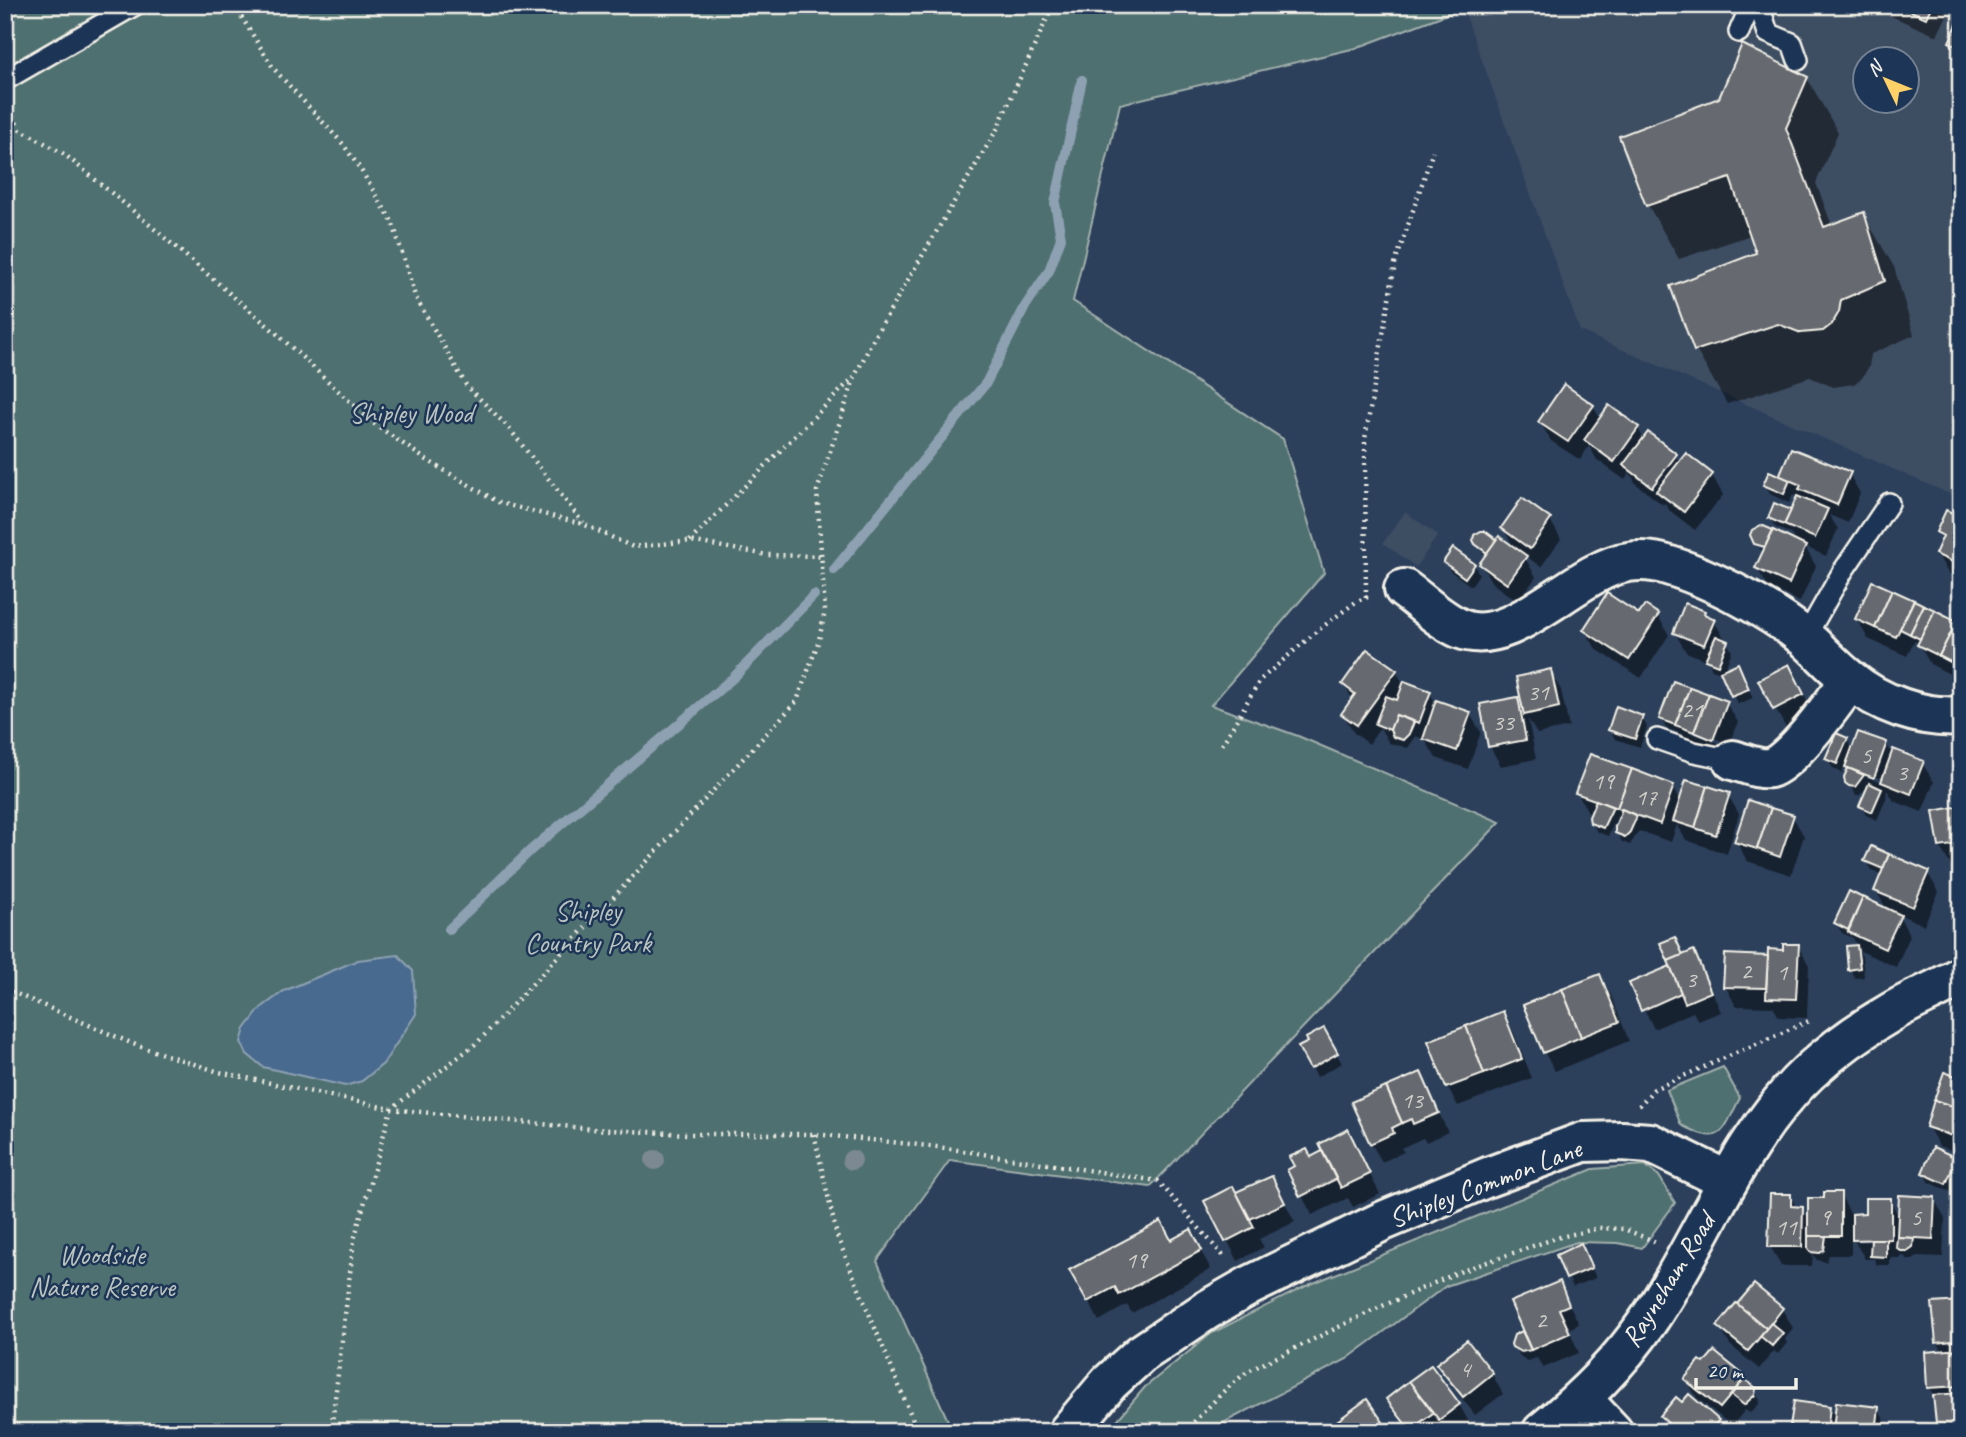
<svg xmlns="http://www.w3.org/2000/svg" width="1966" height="1437" font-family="Caveat,sans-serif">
<rect width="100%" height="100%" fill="#2c405c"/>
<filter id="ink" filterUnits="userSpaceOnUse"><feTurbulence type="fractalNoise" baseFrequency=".0143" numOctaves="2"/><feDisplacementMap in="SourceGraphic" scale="14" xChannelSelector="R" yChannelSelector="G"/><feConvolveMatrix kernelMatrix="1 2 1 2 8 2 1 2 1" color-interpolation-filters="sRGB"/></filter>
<g filter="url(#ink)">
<g fill="#3d4d62" fill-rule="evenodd">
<path d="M1471 5H1961V499L1580 331 1463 8ZM1864 60H1906V102H1864Z"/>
<polygon points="1405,512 1438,535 1416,567 1383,543"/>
</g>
<g fill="#507070" stroke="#a2b0ac" stroke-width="2">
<polygon points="5,5 1471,5 1356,48 1120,104 1073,301 1283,439 1324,573 1211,705 1298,736 1500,822 1150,1187 950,1160 877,1261 953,1432 5,1432"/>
<path d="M1723 1067 1740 1098C1721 1135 1722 1146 1681 1125L1667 1090Z"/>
<polygon points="1645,1165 1659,1176 1675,1203 1642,1248 1618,1243 1577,1242 1446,1286 1347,1359 1206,1432 1107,1432 1145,1387 1212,1333 1306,1286 1593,1169"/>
</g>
<polygon fill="#486b8f" stroke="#8da1b3" stroke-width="2" points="398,955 413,971 416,1014 383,1064 362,1081 345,1086 263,1067 247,1054 241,1042 245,1029 261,1008 284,991 358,960"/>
<g fill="#0007" fill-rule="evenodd">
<polygon points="1885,5 1952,5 1937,36 1891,16"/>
<polygon points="1961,21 1961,59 1951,42"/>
<polygon points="1807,78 1838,132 1816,183 1832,226 1863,214 1894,267 1914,335 1871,354 1869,366 1862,378 1854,384 1833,387 1810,377 1727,404 1696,350 1758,254 1751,235 1679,259 1648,205 1621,137"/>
<polygon points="1593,406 1601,420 1638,428 1644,440 1675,455 1680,463 1712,475 1723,495 1695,530 1669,510 1665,503 1663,505 1636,484 1630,473 1625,480 1597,460 1589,446 1580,460 1551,441 1540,422"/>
<polygon points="1849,474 1860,493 1848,523 1829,515 1838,529 1826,556 1805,547 1816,566 1800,602 1768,587 1757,568 1764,553 1758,547 1772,552 1797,543 1791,534 1775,527 1770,517 1791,513 1798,497 1793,495 1789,503 1770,494 1765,485 1784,479"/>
<polygon points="1961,519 1961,579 1948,573 1937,554 1943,541 1938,532"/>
<polygon points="1550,520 1561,539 1541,567 1523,554 1536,577 1518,602 1492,583 1481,564 1486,557 1476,544 1516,551 1503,528"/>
<polygon points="1445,562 1474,565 1479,574 1471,586 1450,571"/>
<polygon points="1912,601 1961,626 1961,680 1930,664 1919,644 1914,641 1907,656 1868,639 1857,619"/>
<polygon points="1703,612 1706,617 1714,621 1732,651 1724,671 1738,665 1753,698 1738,704 1723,673 1712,669 1708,661 1686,652 1675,633"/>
<polygon points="1640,616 1658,616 1669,635 1641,678 1596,649 1585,630"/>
<polygon points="1368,651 1396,671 1404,685 1430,693 1435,702 1469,713 1481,732 1468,769 1436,758 1425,740 1416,736 1408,748 1389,743 1380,728 1369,744 1354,733 1343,714 1353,700 1344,685"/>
<polygon points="1550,671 1561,690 1569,727 1537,734 1528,719 1536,759 1501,766 1490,747 1517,699 1525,713"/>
<polygon points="1760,681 1799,685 1814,714 1786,728"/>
<path d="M1726 703 1738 722 1724 758 1688 744 1682 734 1666 728 1661 719ZM1691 729 1722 741 1721 744 1691 733Z"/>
<polygon points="1642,718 1647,727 1640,747 1615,739 1610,730"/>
<path d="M1847 739 1853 750 1886 744 1893 755 1922 763 1934 782 1922 812 1894 801 1887 790 1886 799 1877 820 1866 815 1861 806 1868 790 1865 789 1860 795H1856L1845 777 1849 771 1845 765 1842 773 1833 768 1827 759ZM1860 771 1883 779 1882 782 1860 775Z"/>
<polygon points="1673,787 1681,801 1728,795 1739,814 1727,854 1686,840 1677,825 1671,842 1639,831 1630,845 1622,842 1617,833 1620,818 1617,817 1608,836 1597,832 1592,823 1593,814 1588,812 1577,793"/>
<polygon points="1961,808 1961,864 1951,866 1940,847"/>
<polygon points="1793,817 1804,836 1791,875 1747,861 1736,841"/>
<polygon points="1866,861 1927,872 1939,892 1924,925 1898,914 1910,936 1896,967 1858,950 1862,956 1864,977 1855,978 1850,969 1847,948 1858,947 1853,938 1842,933 1836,923 1850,894 1888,911 1876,891 1882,875 1872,870"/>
<polygon points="1798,946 1809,965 1807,1018 1779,1017 1773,1007 1736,1006 1725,986 1769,958"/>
<polygon points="1693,952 1704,972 1721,1012 1698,1021 1693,1012 1654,1029 1632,984 1672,967 1683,956"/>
<polygon points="1600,976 1611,995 1629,1041 1555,1071 1544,1052"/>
<polygon points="1503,1014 1514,1033 1532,1078 1458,1106 1447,1087"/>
<polygon points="1323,1031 1342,1063 1317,1077 1301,1048 1311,1043"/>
<polygon points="1420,1074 1448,1132 1426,1142 1423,1138 1401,1148 1404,1152 1382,1162 1371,1143"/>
<polygon points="1961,1080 1961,1154 1939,1146 1928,1127"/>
<polygon points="1358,1151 1380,1194 1353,1207 1348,1198 1312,1215 1289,1171 1325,1152"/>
<polygon points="1956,1159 1961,1170 1951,1192 1929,1182 1924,1173"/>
<polygon points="1272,1178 1295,1222 1259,1239 1264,1247 1238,1261 1207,1202 1236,1194"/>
<polygon points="1840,1194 1851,1215 1867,1215 1890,1200 1899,1217 1934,1199 1945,1218 1943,1257 1918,1256 1913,1260 1908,1260 1901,1254 1901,1258 1890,1258 1890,1265 1877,1265 1874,1259 1865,1259 1855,1242 1873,1241 1873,1238 1855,1238 1855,1241 1851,1234 1851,1255 1829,1255 1826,1262 1817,1260 1813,1254 1812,1266 1781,1266 1770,1246 1790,1196 1797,1208 1802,1208 1810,1222 1825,1199"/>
<polygon points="1190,1232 1211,1269 1132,1313 1127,1305 1099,1321 1072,1271 1171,1243"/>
<polygon points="1586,1255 1596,1278 1573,1287 1558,1256"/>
<polygon points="1559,1283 1579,1324 1569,1329 1579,1353 1543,1368 1537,1358 1527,1361 1520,1356 1514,1347 1528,1340"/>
<polygon points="1961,1302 1961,1432 1929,1388 1943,1352 1937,1342"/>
<polygon points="1782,1309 1793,1328 1785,1339 1787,1343 1778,1354 1774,1351 1759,1369 1730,1345 1719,1326"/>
<polygon points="1467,1342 1492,1374 1503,1394 1475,1415 1450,1383 1439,1364"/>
<polygon points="1430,1368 1459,1404 1470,1424 1459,1432 1409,1432 1388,1400"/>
<polygon points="1745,1378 1760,1399 1759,1404 1750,1413 1745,1410 1732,1426 1697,1398 1686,1379"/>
<polygon points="1829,1407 1836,1419 1878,1409 1889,1428 1889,1432 1791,1432"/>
<polygon points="1662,1416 1718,1421 1724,1432 1671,1432"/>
</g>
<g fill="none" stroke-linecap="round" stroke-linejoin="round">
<g stroke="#8da1b3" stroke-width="10">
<polyline points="834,570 986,383 1026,305 1049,271 1061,238 1055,203 1082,80"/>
<polyline points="449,929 531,850 734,677 814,595"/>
</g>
</g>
<g fill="#666a70" stroke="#f4f1e8" stroke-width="2">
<polygon points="1897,5 1932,5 1926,18"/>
<polygon points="1961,16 1961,48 1949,42"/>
<polygon points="1742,44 1808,77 1786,128 1824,227 1864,212 1885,281 1841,300 1839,312 1832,324 1823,331 1801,333 1778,324 1694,351 1670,286 1756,253 1730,178 1646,206 1619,136 1719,98"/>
<polygon points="1564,384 1594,405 1568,442 1538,422"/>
<polygon points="1609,405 1639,427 1614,462 1584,440"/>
<polygon points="1648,432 1677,454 1652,487 1623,465"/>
<polygon points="1791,448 1851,472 1837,505 1799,489 1801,485 1779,476"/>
<polygon points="1686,453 1713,474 1684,512 1656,491"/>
<polygon points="1769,471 1790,480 1784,494 1763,485"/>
<polygon points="1797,496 1828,509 1815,538 1784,525"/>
<polygon points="1522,498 1551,519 1530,549 1501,528"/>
<polygon points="1774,503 1791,510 1784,525 1768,518"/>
<polygon points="1946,510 1961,517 1961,566 1935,554 1943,536 1936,532"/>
<polygon points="1761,525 1773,530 1765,547 1754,544 1750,535 1752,530"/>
<polygon points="1773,530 1806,546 1789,584 1755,568"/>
<polygon points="1481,531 1485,531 1497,540 1487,553 1475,544 1473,540 1474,535"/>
<polygon points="1499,536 1527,556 1507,584 1479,564"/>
<polygon points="1453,548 1475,564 1465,578 1443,562"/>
<polygon points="1872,581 1892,590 1875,628 1855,619"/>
<polygon points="1892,590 1914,600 1896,637 1875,628"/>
<polygon points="1607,593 1639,614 1645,605 1659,614 1629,660 1583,630"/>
<polygon points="1914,600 1924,605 1910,634 1900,629"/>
<polygon points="1685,603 1705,611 1704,614 1715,619 1704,645 1673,633"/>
<polygon points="1924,605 1935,610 1920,639 1910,634"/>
<polygon points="1935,610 1957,621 1939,656 1917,645"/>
<polygon points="1957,621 1961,623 1960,667 1939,656"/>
<polygon points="1716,636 1728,641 1718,665 1705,660"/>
<polygon points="1367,649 1397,670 1357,725 1341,714 1355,694 1342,684"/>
<polygon points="1738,663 1749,689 1731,696 1720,671"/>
<polygon points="1789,664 1804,694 1773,710 1758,680"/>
<polygon points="1551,669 1559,707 1524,715 1516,677"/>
<polygon points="1404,681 1431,691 1419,723 1396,715 1390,730 1375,724 1386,696 1397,700"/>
<polygon points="1673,681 1690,687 1675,725 1659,719"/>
<polygon points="1690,687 1709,694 1694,732 1675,725"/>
<polygon points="1709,694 1728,701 1713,740 1694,732"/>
<polygon points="1518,697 1526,740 1488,747 1480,704"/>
<polygon points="1436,700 1471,712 1457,751 1423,739"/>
<polygon points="1616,706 1643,716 1635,739 1608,730"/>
<polygon points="1396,715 1414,722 1409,734 1403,740 1393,737 1390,730"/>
<polygon points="1858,732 1887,742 1874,778 1845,767"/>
<polygon points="1836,733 1848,738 1837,764 1825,759"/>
<polygon points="1893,749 1924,761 1911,794 1881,782"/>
<polygon points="1590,754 1632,769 1617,808 1575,793"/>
<polygon points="1848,768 1864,775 1855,787 1849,786 1845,783 1844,777"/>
<polygon points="1632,769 1674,785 1660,824 1617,808"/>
<polygon points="1686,780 1708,786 1695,828 1673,821"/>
<polygon points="1869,783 1882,789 1872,812 1859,806"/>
<polygon points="1708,786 1730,793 1716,835 1695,828"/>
<polygon points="1596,800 1613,807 1603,828 1590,823 1589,817"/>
<polygon points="1748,800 1771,808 1757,849 1734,842"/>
<polygon points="1961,806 1961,844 1939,847 1933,811"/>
<polygon points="1771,808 1794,815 1780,857 1757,849"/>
<polygon points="1622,809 1637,816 1630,832 1625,837 1615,833 1615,827"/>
<polygon points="1871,846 1889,854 1883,869 1864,861"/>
<polygon points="1889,854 1929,871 1913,907 1874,891"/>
<polygon points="1849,891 1863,898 1848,930 1834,923"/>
<polygon points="1863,897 1901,915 1885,949 1848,932"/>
<polygon points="1675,937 1683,955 1668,961 1660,943"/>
<polygon points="1783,944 1799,944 1796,999 1766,998 1768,949 1783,950"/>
<polygon points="1857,945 1860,968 1848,970 1846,946"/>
<polygon points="1694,950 1711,992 1685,1003 1668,961"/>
<polygon points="1725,954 1768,956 1766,988 1723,987"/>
<polygon points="1670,966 1681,993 1641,1011 1629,983"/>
<polygon points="1600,974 1619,1022 1581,1037 1562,989"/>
<polygon points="1562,989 1581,1037 1543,1053 1523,1005"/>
<polygon points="1503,1011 1522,1059 1484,1074 1466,1026"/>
<polygon points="1466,1026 1484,1074 1446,1088 1428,1041"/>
<polygon points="1324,1028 1338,1053 1310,1069 1298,1047 1308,1042 1306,1038"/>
<polygon points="1421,1072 1439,1113 1413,1124 1411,1119 1402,1123 1386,1087"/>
<polygon points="1944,1072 1961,1078 1961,1109 1934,1100"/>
<polygon points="1386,1087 1402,1123 1392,1128 1394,1133 1370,1144 1351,1102"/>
<polygon points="1934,1100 1961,1109 1961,1139 1926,1127"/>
<polygon points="1348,1129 1370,1174 1341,1188 1319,1144"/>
<polygon points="1933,1147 1957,1158 1946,1184 1922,1173"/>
<polygon points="1307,1149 1311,1157 1322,1151 1336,1179 1300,1197 1287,1170 1294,1166 1289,1157"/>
<polygon points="1272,1176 1285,1203 1250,1219 1236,1192"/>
<polygon points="1233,1186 1254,1227 1225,1242 1204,1201"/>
<polygon points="1824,1192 1841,1192 1841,1236 1808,1236 1808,1198 1824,1198"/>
<polygon points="1770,1194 1791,1194 1791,1206 1803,1207 1802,1247 1768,1247"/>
<polygon points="1899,1195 1935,1197 1933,1239 1897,1237"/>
<polygon points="1865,1198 1891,1198 1891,1239 1852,1240 1852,1214 1865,1213"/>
<polygon points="1161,1221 1171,1240 1191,1229 1202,1250 1119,1295 1115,1287 1087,1302 1069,1270"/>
<polygon points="1808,1236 1826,1236 1824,1250 1820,1253 1810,1252 1808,1248"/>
<polygon points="1897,1237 1914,1238 1913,1247 1907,1251 1901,1251 1896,1247"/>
<polygon points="1871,1239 1886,1239 1886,1257 1870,1256"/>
<polygon points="1581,1243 1592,1268 1566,1279 1556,1255"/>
<polygon points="1560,1281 1569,1305 1559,1309 1570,1333 1531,1350 1510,1302"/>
<polygon points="1754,1284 1783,1308 1767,1329 1737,1304"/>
<polygon points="1961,1301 1961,1340 1936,1343 1932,1303"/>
<polygon points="1736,1303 1767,1329 1748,1351 1717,1326"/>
<polygon points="1771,1323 1783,1333 1772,1346 1760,1336"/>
<polygon points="1522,1331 1531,1350 1521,1352 1512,1347 1511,1344 1514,1335"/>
<polygon points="1467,1340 1493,1373 1463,1397 1436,1364"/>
<polygon points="1961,1349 1961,1386 1927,1388 1925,1352"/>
<polygon points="1714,1351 1746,1377 1720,1408 1684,1379 1700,1360 1704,1363"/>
<polygon points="1431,1365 1460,1404 1439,1420 1409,1381"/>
<polygon points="1744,1379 1756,1388 1755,1395 1744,1405 1731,1395"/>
<polygon points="1409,1381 1433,1413 1410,1430 1386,1399"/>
<polygon points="1961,1393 1961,1432 1937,1432 1933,1395"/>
<polygon points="1689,1394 1719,1420 1709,1432 1678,1432 1660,1416 1676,1397 1682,1402"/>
<polygon points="1367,1399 1390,1432 1344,1432 1337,1421"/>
<polygon points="1794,1401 1830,1406 1827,1432 1789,1432"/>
<polygon points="1836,1402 1879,1407 1876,1432 1833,1432"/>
</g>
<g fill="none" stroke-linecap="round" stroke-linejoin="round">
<g stroke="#f4f1e8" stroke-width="24">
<g id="lane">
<polyline points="1759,5 1768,33 1792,43 1798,60"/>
<polyline points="1739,32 1751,5"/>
<polyline points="5,80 135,5"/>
<polyline points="1805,638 1843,571 1889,503"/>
<polyline points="1657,739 1694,752 1733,760"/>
</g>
</g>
<g stroke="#f4f1e8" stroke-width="44">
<g id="street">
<path d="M1404 589C1422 602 1440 620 1461 629 1513 650 1576 569 1628 562 1642 560 1658 562 1670 566 1711 578 1773 611 1805 638 1820 651 1833 666 1848 678 1879 704 1921 719 1961 716"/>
<path d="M1733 760C1744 763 1759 770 1770 768 1792 762 1836 700 1850 680"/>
<polyline points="1068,1432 1109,1383 1141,1354 1207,1310 1249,1286 1383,1221 1488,1177 1583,1142 1622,1141 1650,1143 1728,1181"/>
</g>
</g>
<g stroke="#f4f1e8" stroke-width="44">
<g id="secondary">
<polyline points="1582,1399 1613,1432"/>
<path d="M1542 1432C1582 1399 1619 1364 1648 1321 1702 1242 1738 1138 1809 1072 1833 1050 1862 1029 1890 1013 1913 999 1938 990 1961 976"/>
</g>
</g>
<g stroke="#f4f1e8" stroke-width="4.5" stroke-dasharray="2 5" stroke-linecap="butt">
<polyline points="234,5 274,69 343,144 361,170 393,223 415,296 466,385 508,427 583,523"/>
<polyline points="6,104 20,129 64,154 131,209 275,332 373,423 425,459 500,503 583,524 633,547 690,541 767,555 821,556"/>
<polyline points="690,541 854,377"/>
<polyline points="1366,598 1365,439 1395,264 1433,151"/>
<polyline points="1222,745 1260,680 1317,631 1357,601 1368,597"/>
<polyline points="5,989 138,1046 219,1072 391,1109 592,1129 687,1134 814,1134 938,1147 1158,1181 1226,1259"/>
<polyline points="1639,1106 1654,1089 1811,1020"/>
<polyline points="814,1134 837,1236 918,1432"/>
<polyline points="331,1432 354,1240 391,1109 478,1042 797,701 819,640 825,611 817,491 855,376 876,334 997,129 1053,5"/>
<polyline points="1184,1432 1224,1391 1248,1371 1378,1308 1459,1272 1556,1238 1599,1228 1624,1229 1656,1242"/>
</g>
<use href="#lane" stroke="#1d3557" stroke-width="19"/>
<use href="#street" stroke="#1d3557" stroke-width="38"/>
<use href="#secondary" stroke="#1d3557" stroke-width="38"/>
</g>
<g fill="#7b8992">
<circle cx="655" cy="1160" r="10"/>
<circle cx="852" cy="1160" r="10"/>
</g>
</g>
<g text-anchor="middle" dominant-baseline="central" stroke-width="5" stroke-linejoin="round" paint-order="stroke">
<g font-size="24" fill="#d0cfca">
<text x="1538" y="692">31</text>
<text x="1692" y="710">21</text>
<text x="1503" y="722">33</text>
<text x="1866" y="755">5</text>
<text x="1902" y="772">3</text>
<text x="1603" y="781">19</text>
<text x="1646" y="797">17</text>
<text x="1746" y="971">2</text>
<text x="1782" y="972">1</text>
<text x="1691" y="979">3</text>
<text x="1412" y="1100">13</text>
<text x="1825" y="1217">9</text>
<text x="1916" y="1217">5</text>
<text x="1786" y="1227">11</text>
<text x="1136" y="1260">19</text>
<text x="1541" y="1320">2</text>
<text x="1465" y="1369">4</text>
</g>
<g font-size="28" fill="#bbc4be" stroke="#1d3557">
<text x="411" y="412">Shipley Wood</text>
<text x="588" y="910">Shipley<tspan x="588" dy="32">Country Park</tspan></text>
<text x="102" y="1254">Woodside<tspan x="102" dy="32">Nature Reserve</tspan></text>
</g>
<g font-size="28" fill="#f4f1e8" stroke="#1d3557">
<text transform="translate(1485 1183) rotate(-21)">Shipley Common Lane</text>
<text transform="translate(1668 1280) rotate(-58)">Rayneham Road</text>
</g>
</g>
<rect width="1966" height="1437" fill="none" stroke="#1d3557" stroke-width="28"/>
<rect x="14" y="14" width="1938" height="1409" fill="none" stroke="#f4f1e8" stroke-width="2.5" filter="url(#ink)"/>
<g transform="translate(1886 80) rotate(313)"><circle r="33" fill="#1d3557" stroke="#738091" stroke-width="2"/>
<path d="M0-5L12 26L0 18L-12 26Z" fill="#ffd166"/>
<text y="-10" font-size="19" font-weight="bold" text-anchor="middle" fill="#f4f1e8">N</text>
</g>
<path d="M1696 1378v10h100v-10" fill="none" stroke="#f4f1e8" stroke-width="3.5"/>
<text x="1707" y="1378" font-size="21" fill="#f4f1e8" stroke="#1d3557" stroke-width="5" paint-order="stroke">20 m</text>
</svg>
